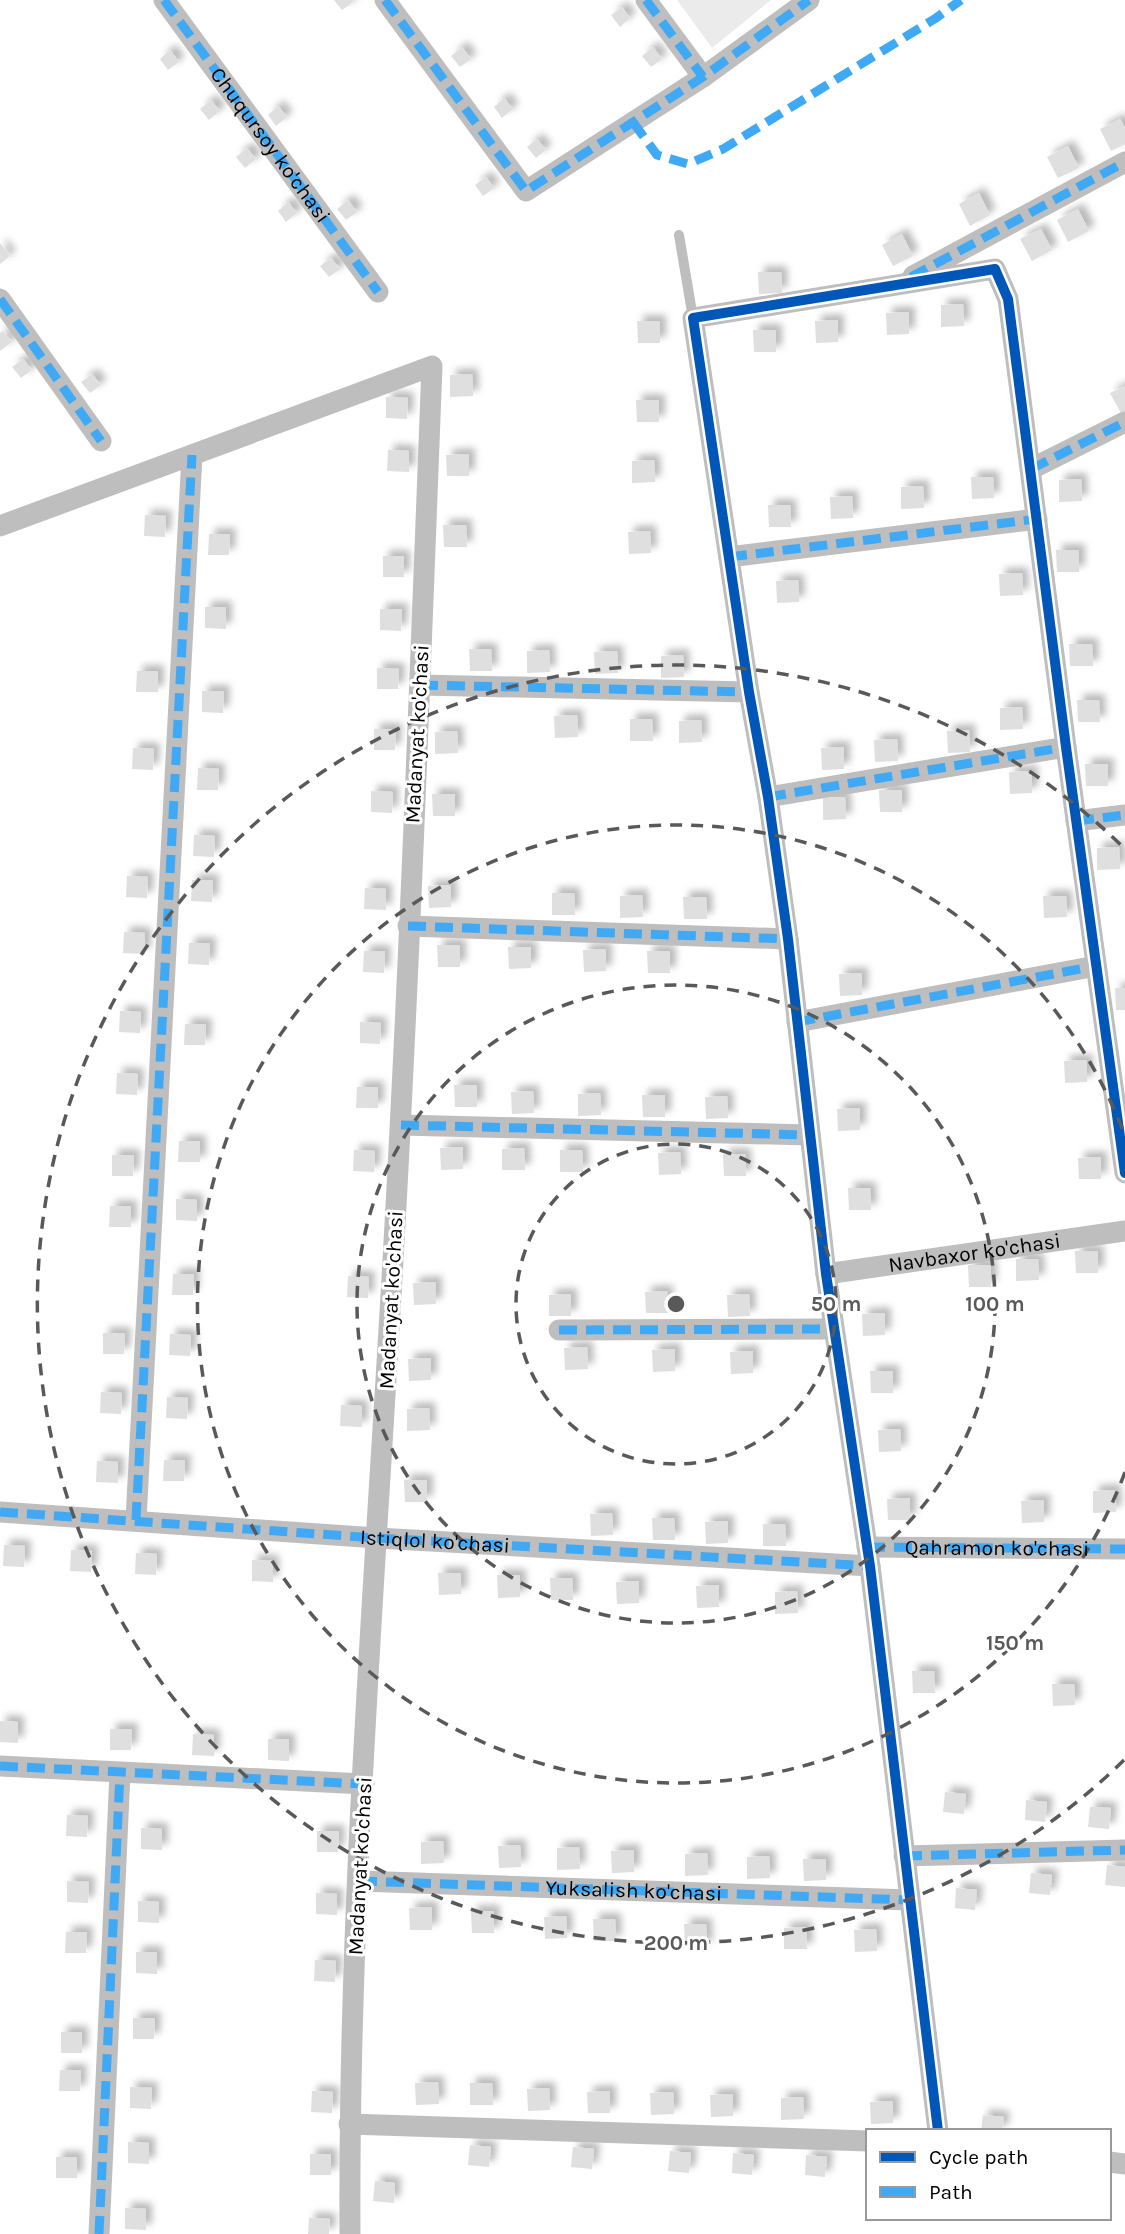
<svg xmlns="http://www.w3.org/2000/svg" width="1125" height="2234" font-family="Karla,sans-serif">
<defs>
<filter id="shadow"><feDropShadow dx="6" dy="-6" stdDeviation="3.5" flood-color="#0004"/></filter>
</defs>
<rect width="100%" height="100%" fill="#fff"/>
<polygon fill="#ebebeb" points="677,0 771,0 712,48"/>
<g fill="#dfdfdf" filter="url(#shadow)">
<polygon points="334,0 352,0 353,2 342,10"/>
<polygon points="622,7 630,18 620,27 611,15"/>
<polygon points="462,47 471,59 460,67 451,56"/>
<polygon points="653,47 662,59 651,67 642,56"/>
<polygon points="170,50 179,62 168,70 160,59"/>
<polygon points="504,98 513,109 502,118 494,107"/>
<polygon points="211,100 220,111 209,120 200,109"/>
<polygon points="278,106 287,117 276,126 268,115"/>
<polygon points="1120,119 1125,128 1125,144 1111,151 1100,129"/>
<polygon points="537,139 546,150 536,158 527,147"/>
<polygon points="1068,146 1079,168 1058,178 1047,157"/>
<polygon points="247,148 256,159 245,168 236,157"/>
<polygon points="486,177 494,188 483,196 475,185"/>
<polygon points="979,193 990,215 970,226 959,204"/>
<polygon points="348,200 357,212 346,220 337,209"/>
<polygon points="288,202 297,213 286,222 278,211"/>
<polygon points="1078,209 1089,231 1068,242 1057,220"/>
<polygon points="1041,229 1052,250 1032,261 1020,239"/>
<polygon points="902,234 913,256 893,266 882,245"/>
<polygon points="0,243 10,256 0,264"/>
<polygon points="331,258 340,269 329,277 320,266"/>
<polygon points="758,272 781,272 782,293 759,294"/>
<polygon points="963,304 964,326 941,327 941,305"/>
<polygon points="909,312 909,334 887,335 886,313"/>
<polygon points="838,320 838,342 816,343 815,321"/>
<polygon points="637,321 660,321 660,343 638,343"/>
<polygon points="753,330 776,330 776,352 754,352"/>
<polygon points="3,331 12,342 0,351 0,333"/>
<polygon points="23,359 32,370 21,378 12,367"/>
<polygon points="92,374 101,385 90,393 81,382"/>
<polygon points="472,374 473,396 450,397 450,375"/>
<polygon points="1125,386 1125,413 1122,415 1110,393"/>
<polygon points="386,397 408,398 407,419 386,418"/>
<polygon points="636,400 659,400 659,422 637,422"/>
<polygon points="388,450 409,451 409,472 387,471"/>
<polygon points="469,454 469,476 447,476 446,455"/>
<polygon points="654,460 655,482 632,483 632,461"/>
<polygon points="971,477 993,477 994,498 972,499"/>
<polygon points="1081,479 1082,501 1059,502 1059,480"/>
<polygon points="923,486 924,508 901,509 901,487"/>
<polygon points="852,496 853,518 831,519 830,497"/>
<polygon points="768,505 790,505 791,527 769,527"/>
<polygon points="145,515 166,516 165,537 144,536"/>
<polygon points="443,525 466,525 467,547 444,547"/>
<polygon points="650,531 651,553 629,554 628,532"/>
<polygon points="209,534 230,534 229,555 208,555"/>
<polygon points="1056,550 1079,550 1079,572 1057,572"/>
<rect x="383" y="556" width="21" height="21"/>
<polygon points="1022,573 1023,595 1000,596 999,574"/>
<polygon points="798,580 799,602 777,603 776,581"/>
<polygon points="205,607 226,607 226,629 205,628"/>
<polygon points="380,609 402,609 401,631 380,630"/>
<polygon points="1069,644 1092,644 1093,666 1070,666"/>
<polygon points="469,649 491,649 492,671 470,671"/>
<polygon points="549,650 550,672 527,673 527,651"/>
<polygon points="617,651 618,673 595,674 594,652"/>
<polygon points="683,655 684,677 661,678 661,656"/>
<polygon points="377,668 399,669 398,689 377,689"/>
<polygon points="137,671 158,671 158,692 136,692"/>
<polygon points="202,691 224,691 223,713 202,712"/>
<polygon points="1077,700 1099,700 1100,722 1078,722"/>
<polygon points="1022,707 1023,729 1000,730 1000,708"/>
<polygon points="577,715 578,737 555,738 554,716"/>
<polygon points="630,719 652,719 653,741 630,741"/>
<polygon points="701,720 702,742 679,743 679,721"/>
<polygon points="374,729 396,729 395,750 374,750"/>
<polygon points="969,730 970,752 948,753 947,731"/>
<polygon points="457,731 458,753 435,754 435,732"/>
<polygon points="897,739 898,761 875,762 874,740"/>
<polygon points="844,747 844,769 822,770 821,748"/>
<polygon points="133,748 154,749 153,770 132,769"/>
<polygon points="1085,764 1108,764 1108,786 1086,786"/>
<polygon points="198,768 219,769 218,790 197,790"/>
<polygon points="1032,771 1032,793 1010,794 1009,772"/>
<polygon points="879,790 902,790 902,812 880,812"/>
<polygon points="371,791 393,792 392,813 371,812"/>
<polygon points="432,794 455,794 455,816 433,816"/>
<polygon points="845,797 846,819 823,820 823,798"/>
<polygon points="194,835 215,836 214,857 193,856"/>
<polygon points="1119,847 1120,869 1097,870 1097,848"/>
<polygon points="127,876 148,877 147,898 126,897"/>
<polygon points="192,880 213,880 212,902 191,901"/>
<polygon points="451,885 451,907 429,908 428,886"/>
<polygon points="365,888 386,889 386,910 364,909"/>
<polygon points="552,893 574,893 575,915 552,915"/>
<polygon points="642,895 643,917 620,918 620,896"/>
<polygon points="1043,896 1066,896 1067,917 1044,918"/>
<polygon points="683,897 706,897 707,919 684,919"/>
<polygon points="124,932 145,933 145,954 123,953"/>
<polygon points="189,943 210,943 209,965 188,964"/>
<polygon points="437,945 460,945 460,967 438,967"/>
<polygon points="508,947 531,947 531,968 509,969"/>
<polygon points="606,949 606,971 584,972 583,950"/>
<polygon points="364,951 385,951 384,973 363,972"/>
<polygon points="647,951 670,951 670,973 648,973"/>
<polygon points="862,973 862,995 840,996 839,974"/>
<polygon points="1115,988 1125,988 1125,1010 1116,1010"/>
<polygon points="120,1011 141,1012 140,1033 119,1032"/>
<polygon points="360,1022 381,1023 380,1044 360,1043"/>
<polygon points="185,1024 206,1024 205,1045 184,1045"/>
<polygon points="1087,1060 1087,1082 1065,1083 1064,1061"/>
<polygon points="117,1073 138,1074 137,1095 116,1094"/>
<polygon points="454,1085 477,1085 477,1107 455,1107"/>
<polygon points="357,1087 378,1087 378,1108 356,1108"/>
<polygon points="533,1091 534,1113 512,1114 511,1092"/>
<polygon points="600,1093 601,1115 578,1116 578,1094"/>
<polygon points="642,1095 665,1095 665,1117 643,1117"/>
<polygon points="727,1096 728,1118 706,1119 705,1097"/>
<polygon points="860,1108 860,1130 838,1131 837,1109"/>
<polygon points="179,1141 200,1141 200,1162 178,1162"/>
<polygon points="463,1147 463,1169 441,1170 440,1148"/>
<polygon points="524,1148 525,1170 502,1170 502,1149"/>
<polygon points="354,1150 375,1151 374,1172 353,1171"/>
<polygon points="560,1150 582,1150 583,1172 560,1172"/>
<polygon points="680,1152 681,1174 659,1175 658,1153"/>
<polygon points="723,1154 745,1154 746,1176 724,1176"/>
<polygon points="112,1155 134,1155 133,1176 112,1176"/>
<polygon points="1101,1157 1101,1179 1079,1179 1078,1158"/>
<polygon points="848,1188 870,1188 871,1210 849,1210"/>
<polygon points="176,1199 197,1200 197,1221 176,1220"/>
<polygon points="110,1206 131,1206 131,1227 109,1227"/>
<polygon points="1075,1251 1098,1251 1098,1273 1076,1273"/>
<polygon points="1016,1259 1038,1259 1039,1280 1016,1281"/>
<polygon points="968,1265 991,1265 991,1287 969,1287"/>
<polygon points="173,1274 194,1274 193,1295 172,1295"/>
<polygon points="348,1276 369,1277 368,1298 347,1297"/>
<polygon points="436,1282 436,1304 414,1305 413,1283"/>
<polygon points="667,1291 668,1313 646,1313 645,1292"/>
<polygon points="571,1294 571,1316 549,1316 549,1295"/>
<polygon points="749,1294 750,1316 728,1317 727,1295"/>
<polygon points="885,1313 885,1335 863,1336 862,1314"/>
<polygon points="103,1333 125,1333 124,1354 103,1354"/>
<polygon points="170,1334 191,1335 190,1356 169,1355"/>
<polygon points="587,1347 588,1369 565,1370 564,1348"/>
<polygon points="675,1349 675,1371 653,1372 652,1350"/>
<polygon points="753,1351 753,1373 731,1374 730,1352"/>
<polygon points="431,1358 431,1380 409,1381 408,1359"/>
<polygon points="870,1371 893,1371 893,1393 871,1393"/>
<polygon points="101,1392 122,1393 121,1414 100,1413"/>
<polygon points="167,1397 188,1398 187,1419 166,1418"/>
<polygon points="341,1405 362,1406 362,1427 340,1426"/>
<polygon points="429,1408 430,1430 407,1431 407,1409"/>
<polygon points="900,1429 901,1451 879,1452 878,1430"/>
<polygon points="164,1460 185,1460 184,1481 163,1481"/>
<polygon points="97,1461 118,1462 118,1483 96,1482"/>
<polygon points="404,1480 427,1480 427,1502 405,1502"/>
<polygon points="1115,1490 1116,1512 1093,1513 1093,1491"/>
<polygon points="910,1498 910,1520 888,1520 887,1499"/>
<polygon points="1044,1500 1044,1522 1022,1523 1021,1501"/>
<polygon points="612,1513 613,1535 591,1536 590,1514"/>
<polygon points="652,1518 674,1518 675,1540 653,1540"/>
<polygon points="728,1521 728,1543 706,1544 705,1522"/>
<polygon points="763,1524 785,1524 786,1546 763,1546"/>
<polygon points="4,1545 25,1546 24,1567 3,1566"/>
<polygon points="71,1550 92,1551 91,1572 70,1571"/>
<polygon points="136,1553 157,1554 156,1575 135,1574"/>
<polygon points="252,1560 273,1561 273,1582 252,1581"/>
<polygon points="438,1573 461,1573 461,1594 439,1595"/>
<polygon points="497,1575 520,1575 520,1597 498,1598"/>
<polygon points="550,1578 572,1578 573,1600 551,1600"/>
<polygon points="639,1581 639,1603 617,1604 616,1582"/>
<polygon points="719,1585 719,1607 697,1608 696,1586"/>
<polygon points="797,1591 798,1613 775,1614 775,1592"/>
<polygon points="912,1671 934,1671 935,1693 913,1693"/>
<polygon points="1052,1684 1074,1684 1075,1705 1053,1706"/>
<polygon points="0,1721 18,1722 18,1743 0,1742"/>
<polygon points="110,1729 132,1729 131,1750 110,1750"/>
<polygon points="193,1734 214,1735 214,1756 192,1755"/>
<polygon points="268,1739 289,1739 289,1761 268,1760"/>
<polygon points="945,1792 966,1794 964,1814 943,1812"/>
<polygon points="1026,1800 1047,1802 1045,1822 1025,1820"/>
<polygon points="1090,1807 1111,1808 1109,1829 1088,1827"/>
<polygon points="67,1815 88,1816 87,1837 66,1836"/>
<polygon points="141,1828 162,1829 162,1850 141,1849"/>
<polygon points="317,1831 339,1831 338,1852 317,1852"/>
<polygon points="443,1841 444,1863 421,1864 421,1842"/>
<polygon points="520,1845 521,1867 499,1868 498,1846"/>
<polygon points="579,1847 580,1869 557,1870 557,1848"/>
<polygon points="634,1850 634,1872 612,1873 611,1851"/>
<polygon points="707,1853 708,1875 685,1876 685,1854"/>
<polygon points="769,1856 770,1878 747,1879 747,1857"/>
<polygon points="803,1859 826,1859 826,1880 804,1881"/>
<polygon points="1107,1865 1125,1867 1125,1887 1105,1885"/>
<polygon points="1031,1873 1052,1875 1050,1895 1029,1893"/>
<polygon points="67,1881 89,1882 88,1903 67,1902"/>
<polygon points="956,1888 977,1890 975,1910 955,1908"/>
<polygon points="316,1893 337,1894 337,1915 316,1914"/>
<polygon points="138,1901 159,1902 159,1923 138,1922"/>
<polygon points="432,1907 432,1930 410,1930 409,1908"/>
<polygon points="471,1911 494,1911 494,1933 472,1933"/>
<polygon points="566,1916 567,1938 545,1939 544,1917"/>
<polygon points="593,1919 615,1919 616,1941 594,1941"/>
<polygon points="684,1924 706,1924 707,1946 685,1946"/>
<polygon points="806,1927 807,1949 784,1949 784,1928"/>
<polygon points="876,1929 877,1951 855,1952 854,1930"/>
<polygon points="66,1932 87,1932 86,1953 65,1953"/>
<polygon points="136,1952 157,1952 157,1974 136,1973"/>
<polygon points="315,1960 336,1961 335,1982 314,1981"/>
<polygon points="133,2018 155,2018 154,2039 133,2039"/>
<rect x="61" y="2032" width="21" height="21"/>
<polygon points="60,2070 81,2070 80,2091 59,2091"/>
<polygon points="438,2082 439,2104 416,2105 415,2083"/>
<polygon points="470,2083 492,2083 493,2105 470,2105"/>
<polygon points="130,2087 152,2088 151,2109 130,2108"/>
<polygon points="549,2088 550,2110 528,2111 527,2089"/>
<polygon points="312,2091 333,2092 332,2113 311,2112"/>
<polygon points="610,2091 610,2113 588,2113 587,2092"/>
<polygon points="673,2092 674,2114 651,2115 650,2093"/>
<polygon points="733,2094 733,2116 711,2117 710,2095"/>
<polygon points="803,2097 804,2119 781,2120 781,2098"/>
<polygon points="893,2101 893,2123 871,2124 870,2102"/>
<polygon points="983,2115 1004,2117 1002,2131 981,2131"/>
<polygon points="128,2142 149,2143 149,2164 128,2163"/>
<polygon points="470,2145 491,2147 489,2167 468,2165"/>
<polygon points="573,2147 594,2149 592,2169 571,2167"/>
<polygon points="670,2151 691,2153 689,2173 668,2171"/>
<polygon points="733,2153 754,2155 752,2175 732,2173"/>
<rect x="310" y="2154" width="21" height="21"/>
<polygon points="806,2155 827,2157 825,2177 805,2175"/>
<rect x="56" y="2157" width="21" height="21"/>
<polygon points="375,2181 395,2183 394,2203 373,2201"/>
<polygon points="125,2208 146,2209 146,2230 125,2229"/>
<polygon points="309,2218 330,2219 329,2234 308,2234"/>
</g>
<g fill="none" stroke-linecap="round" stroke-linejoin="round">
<polyline stroke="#bebebe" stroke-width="10" points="679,235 693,318"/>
<g stroke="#bebebe" stroke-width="21">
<polyline points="164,0 378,292"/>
<polyline points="385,0 526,191 703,77 809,0"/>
<polyline points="646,0 703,77"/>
<polyline points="913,276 1125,162"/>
<polyline points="0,299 101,441"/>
<polyline points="1031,469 1125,422"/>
<path d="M0 526 432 366C420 676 409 986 391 1295 373 1608 348 1921 350 2234"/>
<polyline points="729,557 1037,519"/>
<polyline points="420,685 749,692"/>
<polyline points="768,797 1066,747"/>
<polyline points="1076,821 1125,815"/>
<polyline points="408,926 788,939"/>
<polyline points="797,1022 1096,966"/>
<polyline points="401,1125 810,1135"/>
<path id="s1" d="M826 1274 1125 1231"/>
<polyline points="559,1330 833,1329"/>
<polyline points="0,1512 377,1538 870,1566"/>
<polyline points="136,1520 192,455"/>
<polyline points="867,1547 1125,1549"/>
<polyline points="0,1766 364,1784"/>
<polyline points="904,1856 1125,1850"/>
<polyline points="359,1881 909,1900"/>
<polyline points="349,2124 868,2141"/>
<polyline points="938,2131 870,1566 826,1274 788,939 768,797 749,692 693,318 995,269 1008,299 1066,747 1125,1173"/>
<polyline points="1109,2162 1125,2164"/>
<polyline points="99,2234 120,1773"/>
</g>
<g stroke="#3fa9f5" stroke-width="9" stroke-dasharray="18 9" stroke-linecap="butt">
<path id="s2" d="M164 0 378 292"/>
<polyline points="385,0 526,191 703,77 809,0"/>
<polyline points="646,0 703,77"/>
<polyline points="633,122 657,155 688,164 723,149 936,18 961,0"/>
<polyline points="911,277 1125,162"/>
<polyline points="0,299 101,441"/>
<polyline points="1031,469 1125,422"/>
<polyline points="729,557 1037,519"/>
<polyline points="420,685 749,692"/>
<polyline points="768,797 1066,747"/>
<polyline points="1076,821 1125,815"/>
<polyline points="408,926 788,939"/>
<polyline points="797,1022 1096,966"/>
<polyline points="401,1125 810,1135"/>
<polyline points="559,1330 833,1329"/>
<path id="s3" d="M0 1512 377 1538 870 1566"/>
<polyline points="136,1520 192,455"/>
<path id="s4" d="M867 1547 1125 1549"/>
<polyline points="0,1766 364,1784"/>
<polyline points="904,1856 1125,1850"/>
<path id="s5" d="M359 1881 909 1900"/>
<polyline points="99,2234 120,1773"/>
</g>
<g stroke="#fff" stroke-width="15">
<polyline id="cycleway" points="938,2131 870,1566 826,1274 788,939 768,797 749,692 693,318 995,269 1008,299 1066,747 1125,1173"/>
</g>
<use href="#cycleway" stroke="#0057b8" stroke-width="10"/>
</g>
<g fill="none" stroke="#595959" stroke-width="3.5" stroke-dasharray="12 9">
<circle cx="676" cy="1304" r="160"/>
<circle cx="676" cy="1304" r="319"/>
<path d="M1125 1472A479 479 0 1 1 1125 1136"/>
<path d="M1124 1760A639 639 0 1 1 1124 848"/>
</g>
<g text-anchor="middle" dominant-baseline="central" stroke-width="6" stroke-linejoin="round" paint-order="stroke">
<g font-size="21" fill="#000" stroke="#fff">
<text stroke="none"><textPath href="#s2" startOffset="180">Chuqursoy ko'chasi</textPath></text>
<text transform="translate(417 734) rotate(-87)">Madanyat ko'chasi</text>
<text stroke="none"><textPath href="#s1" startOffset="150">Navbaxor ko'chasi</textPath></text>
<text transform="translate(391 1300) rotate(-87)">Madanyat ko'chasi</text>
<text stroke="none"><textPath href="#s3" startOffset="436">Istiqlol ko'chasi</textPath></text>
<text stroke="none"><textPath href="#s4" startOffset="130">Qahramon ko'chasi</textPath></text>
<text transform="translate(360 1866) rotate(-87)">Madanyat ko'chasi</text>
<text stroke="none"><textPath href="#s5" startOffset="275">Yuksalish ko'chasi</textPath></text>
</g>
</g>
<circle cx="676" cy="1304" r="10" fill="#595959" stroke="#fff" stroke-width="3.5"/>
<g font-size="21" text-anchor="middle" font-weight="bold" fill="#595959" stroke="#fff" stroke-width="6" stroke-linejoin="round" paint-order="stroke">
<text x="836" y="1311">50 m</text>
<text x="995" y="1311">100 m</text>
<text x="1015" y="1650">150 m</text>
<text x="676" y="1950">200 m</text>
</g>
<rect x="866" y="2129" width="245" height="91" fill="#ffffff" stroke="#999999" stroke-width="2"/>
<rect x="880" y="2152" width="35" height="10" fill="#0057b8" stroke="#999999" stroke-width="2"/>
<text x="929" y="2164" font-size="21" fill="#000000">Cycle path</text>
<rect x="880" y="2187" width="35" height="10" fill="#3fa9f5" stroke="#999999" stroke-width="2"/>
<text x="929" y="2199" font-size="21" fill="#000000">Path</text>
</svg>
